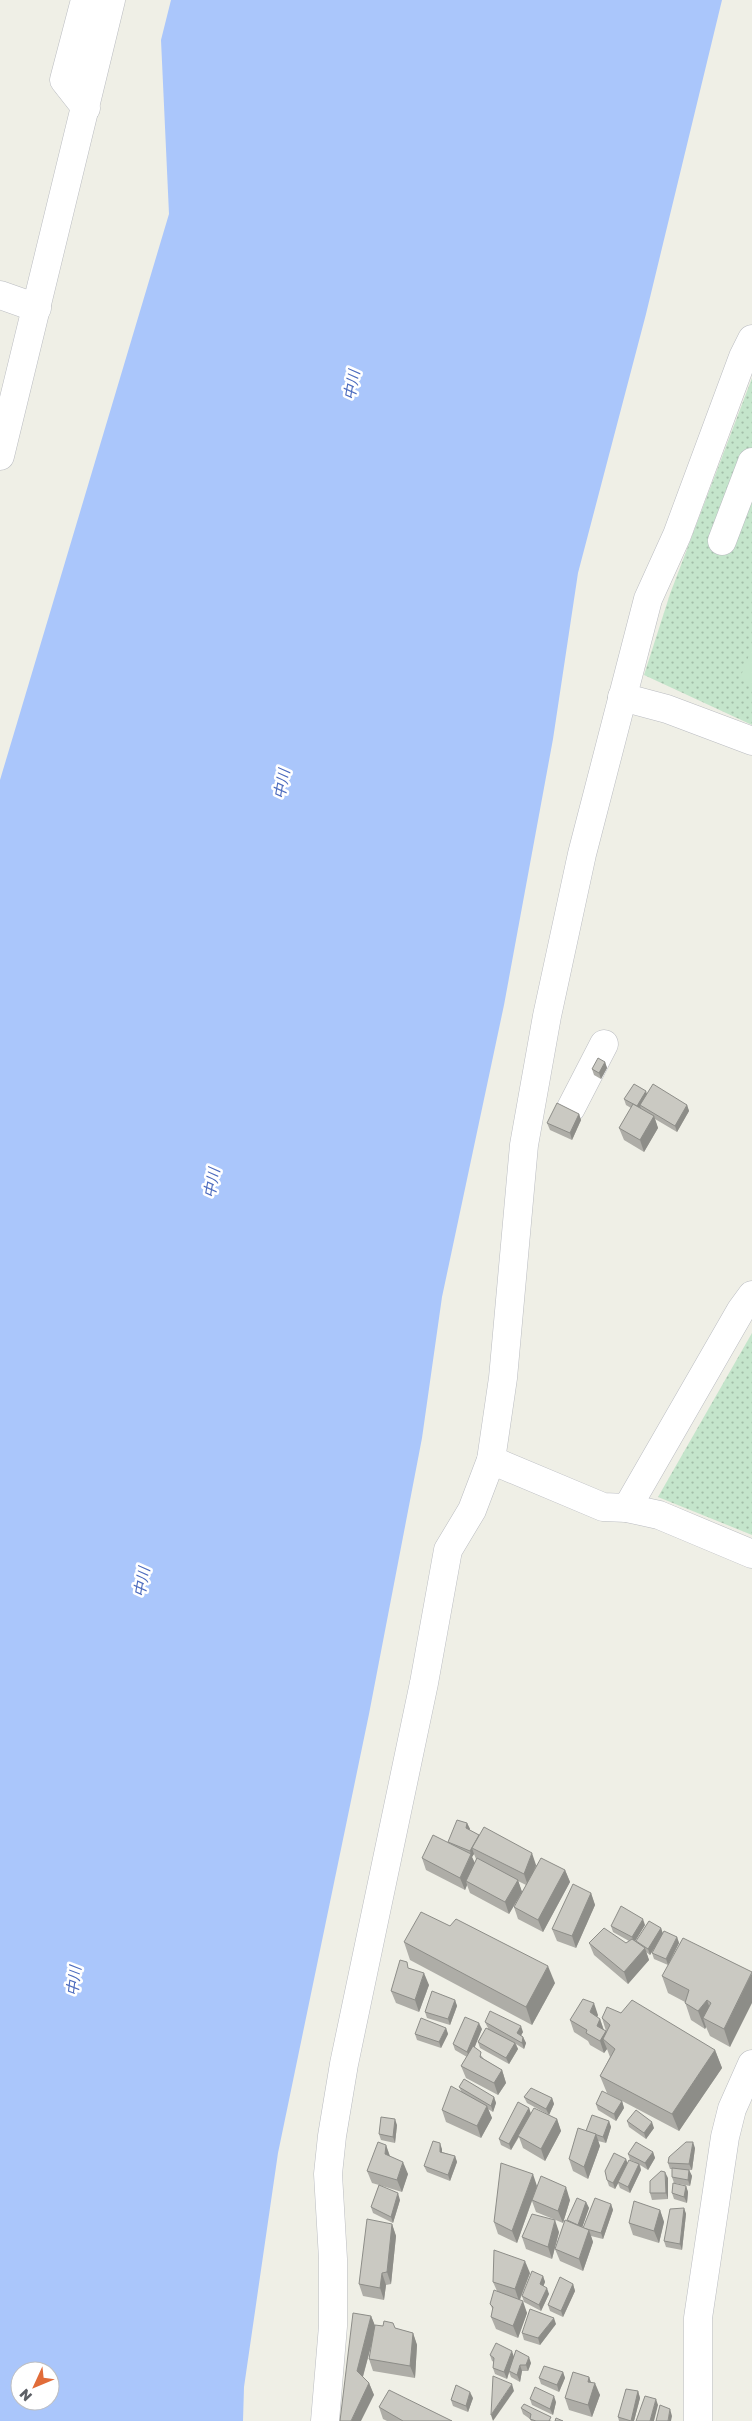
<svg xmlns="http://www.w3.org/2000/svg" width="752" height="2421" font-family="'Golos Text','Noto Sans JP',sans-serif">
<defs>
<pattern id="green-dots" width="8" height="8" patternUnits="userSpaceOnUse" patternTransform="scale(1.25)"><rect width="8" height="8" fill="#c4e5cb"/><path d="M2 2h.1M6 6h.1" fill="none" stroke="#a2bda8" stroke-width="1.8" stroke-linecap="round"/></pattern>
</defs>
<rect width="100%" height="100%" fill="#efefe6"/>
<g fill="url(#green-dots)">
<polygon points="752,378 752,725 644,675 670,594"/>
<polygon points="752,1333 752,1535 658,1497"/>
</g>
<polygon fill="#c4e5cb" points="752,648 752,684 740,678"/>
<path fill="#aac6fb" fill-rule="evenodd" d="M171 0H722L646 314 578 573 553 739 504 1005 442 1297 422 1438 369 1714 278 2153 244 2387 243 2421H0V780L169 214 161 40ZM20 2371H50V2401H20Z"/>
<g fill="none" stroke-linecap="round" stroke-linejoin="round">
<g stroke="#babcc1" stroke-width="29">
<g id="minor">
<polyline points="85,0 64,80 86,108"/>
<polyline points="0,295 37,308"/>
<polyline points="0,456 111,0"/>
<polyline points="722,541 752,462"/>
<polyline points="622,697 667,709 752,741"/>
<polyline points="571,1108 604,1044"/>
<polyline points="491,1460 603,1507 627,1508 659,1515 752,1554"/>
<polyline points="627,1508 741,1310 752,1295"/>
<polyline points="325,2421 333,2326 333,2259 328,2174 332,2136 344,2064 424,1683 448,1550 472,1510 491,1460 503,1378 524,1145 547,1016 582,854 648,599 677,535 743,357 752,339"/>
<polyline points="698,2421 698,2318 725,2137 732,2109 752,2064"/>
</g>
</g>
<use href="#minor" stroke="#fff" stroke-width="28"/>
</g>
<g fill="#aeada7" fill-rule="evenodd">
<polygon points="605,1062 607,1068 601,1079 594,1075 592,1069"/>
<polygon points="647,1094 687,1105 689,1111 677,1132 655,1119 658,1128 644,1152 624,1140 619,1128 631,1108 626,1105 624,1099"/>
<polygon points="579,1114 581,1120 572,1140 550,1130 547,1123"/>
<path d="M467 1823 470 1829 469 1830 536 1865 565 1870 570 1882 543 1932 518 1919 514 1907 521 1894 509 1914 470 1893 467 1885 465 1890 426 1870 422 1858 448 1842ZM474 1854 476 1859 475 1863 472 1857ZM518 1881 526 1885 522 1892Z"/>
<polygon points="591,1893 595,1905 576,1948 557,1941 552,1929"/>
<polygon points="645,1925 635,1941 636,1942 661,1928 663,1934 677,1937 679,1943 668,1965 654,1959 652,1953 654,1948 650,1955 646,1952 649,1960 628,1984 594,1955 589,1943 626,1943 629,1941 613,1932 611,1926"/>
<polygon points="404,1942 555,1983 532,2025 410,1960"/>
<polygon points="409,1968 429,1985 419,2012 396,2003 391,1991"/>
<polygon points="752,1972 730,2047 710,2036 706,2027 705,2029 691,2020 685,2002 668,1993 662,1976"/>
<polygon points="455,2000 457,2006 450,2025 427,2018 425,2012"/>
<polygon points="621,2013 715,2050 722,2068 679,2131 607,2093 600,2076 610,2057 607,2049 604,2053 590,2045 588,2041 574,2032 570,2020 598,2015 597,2017 600,2019 604,2030 606,2031 602,2018"/>
<polygon points="485,2022 523,2032 521,2035 523,2037 526,2043 524,2049 516,2044 518,2049 509,2064 480,2048 478,2042 488,2028"/>
<polygon points="446,2028 448,2034 441,2048 417,2040 415,2034"/>
<polygon points="482,2029 474,2047 484,2059 502,2070 506,2083 498,2095 466,2078 461,2066 467,2057 455,2050 453,2044"/>
<polygon points="459,2087 494,2097 496,2103 493,2112 488,2109 492,2118 481,2138 446,2122 442,2110 461,2091"/>
<polygon points="524,2097 552,2098 554,2104 549,2115 527,2103"/>
<polygon points="622,2101 624,2108 616,2121 598,2110 596,2104"/>
<polygon points="529,2108 531,2114 557,2119 561,2131 545,2161 523,2148 519,2137 511,2150 501,2145 499,2139"/>
<polygon points="609,2121 611,2127 606,2143 598,2141 600,2146 588,2179 573,2171 569,2159 586,2131"/>
<polygon points="627,2121 654,2128 646,2139 629,2127"/>
<polygon points="397,2125 395,2143 381,2140 379,2134"/>
<polygon points="386,2145 390,2156 408,2174 402,2192 379,2185 400,2200 393,2223 373,2213 371,2207 379,2185 372,2183 367,2171"/>
<polygon points="695,2148 692,2170 689,2170 692,2176 690,2186 674,2183 672,2177 672,2169 670,2169 668,2163"/>
<polygon points="442,2149 442,2152 455,2156 457,2162 450,2181 427,2172 424,2166"/>
<polygon points="653,2152 655,2158 648,2170 640,2165 641,2170 630,2193 620,2188 618,2183 615,2189 609,2186 607,2180 626,2159 627,2163 635,2162 630,2160 628,2154"/>
<polygon points="668,2178 668,2199 652,2200 650,2193"/>
<polygon points="537,2186 570,2200 563,2223 536,2212 532,2201 517,2243 498,2234 494,2222"/>
<polygon points="686,2186 688,2192 687,2203 674,2199 672,2193"/>
<polygon points="586,2202 589,2208 582,2227 583,2228 611,2204 613,2210 603,2239 591,2236 593,2242 583,2271 560,2261 555,2249 568,2221 567,2220"/>
<polygon points="684,2208 686,2214 682,2250 666,2247 664,2241"/>
<polygon points="660,2210 664,2222 659,2243 633,2235 629,2223"/>
<polygon points="392,2224 396,2236 391,2284 386,2285 384,2300 363,2296 359,2284"/>
<polygon points="559,2232 552,2259 526,2249 522,2237"/>
<polygon points="530,2273 520,2300 527,2313 518,2338 496,2329 491,2317 493,2310 490,2304 497,2291 493,2282"/>
<polygon points="543,2276 545,2282 543,2286 549,2294 541,2311 524,2302 522,2296"/>
<polygon points="573,2284 575,2291 563,2317 550,2311 548,2305"/>
<polygon points="371,2316 375,2326 395,2328 413,2333 417,2345 415,2378 373,2371 369,2359 372,2342 363,2377 369,2383 374,2395 340,2421"/>
<polygon points="556,2324 540,2345 524,2340 522,2333"/>
<polygon points="490,2355 514,2356 531,2363 528,2371 522,2371 520,2382 511,2377 509,2372 507,2379 495,2374 493,2368 494,2362 492,2361"/>
<polygon points="563,2372 565,2378 559,2392 541,2384 539,2378"/>
<polygon points="589,2377 591,2382 600,2395 592,2417 569,2410 565,2398"/>
<polygon points="638,2391 640,2398 634,2421 619,2421 618,2417"/>
<polygon points="473,2398 468,2412 453,2406 451,2400"/>
<polygon points="530,2399 556,2402 553,2415 532,2405"/>
<polygon points="379,2407 452,2421 387,2421 383,2419"/>
<polygon points="521,2408 552,2421 531,2421 530,2419 523,2414"/>
</g>
<g fill="#8d8d88">
<polygon points="605,1062 607,1068 601,1079 599,1073"/>
<polygon points="646,1091 648,1097 640,1105 641,1109 636,1107"/>
<polygon points="687,1105 689,1111 677,1132 675,1126"/>
<polygon points="579,1114 581,1120 572,1140 570,1133"/>
<polygon points="654,1116 658,1128 644,1152 640,1140"/>
<polygon points="467,1823 470,1829 468,1834 466,1828"/>
<polygon points="480,1835 472,1848 474,1854 472,1857 476,1866 466,1881 467,1885 465,1890 460,1878 471,1855 470,1851"/>
<polygon points="532,1853 536,1865 528,1886 524,1874"/>
<polygon points="565,1870 570,1882 543,1932 538,1920"/>
<polygon points="518,1880 522,1892 509,1914 505,1902"/>
<polygon points="591,1893 595,1905 576,1948 572,1936"/>
<polygon points="643,1919 645,1925 634,1943 632,1937"/>
<polygon points="661,1928 663,1934 650,1955 648,1949"/>
<polygon points="677,1937 679,1943 668,1965 666,1959"/>
<polygon points="645,1948 649,1960 628,1984 624,1972"/>
<polygon points="548,1966 555,1983 532,2025 526,2007"/>
<polygon points="424,1973 429,1985 419,2012 415,2000"/>
<polygon points="752,1973 752,2003 730,2047 724,2029"/>
<polygon points="455,2000 457,2006 450,2025 448,2019"/>
<polygon points="707,2000 713,2017 703,2018 706,2027 705,2029 698,2011"/>
<polygon points="594,2003 598,2015 594,2024 590,2012"/>
<polygon points="600,2019 604,2031 597,2026"/>
<polygon points="479,2023 482,2029 470,2059 467,2052"/>
<polygon points="521,2026 523,2032 519,2039 517,2033"/>
<polygon points="446,2028 448,2034 441,2048 439,2042"/>
<polygon points="606,2031 611,2043 603,2039 607,2049 604,2053 600,2041"/>
<polygon points="523,2037 526,2043 524,2049 522,2043"/>
<polygon points="515,2043 518,2049 509,2064 506,2058"/>
<polygon points="715,2050 722,2068 679,2131 672,2114"/>
<polygon points="502,2070 506,2083 498,2095 494,2083"/>
<polygon points="494,2097 496,2103 493,2112 491,2106"/>
<polygon points="552,2098 554,2104 549,2115 546,2109"/>
<polygon points="622,2101 624,2108 616,2121 614,2114"/>
<polygon points="487,2106 492,2118 481,2138 477,2126"/>
<polygon points="529,2108 531,2114 511,2150 509,2144"/>
<polygon points="395,2119 397,2125 395,2143 393,2137"/>
<polygon points="557,2119 561,2131 545,2161 541,2149"/>
<polygon points="609,2121 611,2127 606,2143 603,2137"/>
<polygon points="652,2122 654,2128 646,2139 644,2133"/>
<polygon points="596,2134 600,2146 588,2179 584,2167"/>
<polygon points="693,2142 695,2148 692,2170 689,2164"/>
<polygon points="440,2143 442,2149 442,2158 440,2152"/>
<polygon points="386,2145 390,2157 385,2154"/>
<polygon points="653,2152 655,2158 648,2170 645,2163"/>
<polygon points="455,2156 457,2162 450,2181 448,2175"/>
<polygon points="626,2159 628,2165 615,2189 613,2183"/>
<polygon points="403,2162 408,2174 402,2192 397,2180"/>
<polygon points="639,2164 641,2170 630,2193 628,2187"/>
<polygon points="689,2170 692,2176 690,2186 688,2180"/>
<polygon points="665,2172 668,2178 668,2199 666,2193"/>
<polygon points="533,2174 537,2186 517,2243 512,2231"/>
<polygon points="686,2186 688,2192 687,2203 684,2197"/>
<polygon points="566,2187 570,2200 563,2223 558,2211"/>
<polygon points="398,2193 400,2200 393,2223 391,2217"/>
<polygon points="586,2202 589,2208 581,2231 578,2225"/>
<polygon points="611,2204 613,2210 603,2239 601,2233"/>
<polygon points="684,2208 686,2214 682,2250 680,2244"/>
<polygon points="660,2210 664,2222 659,2243 654,2231"/>
<polygon points="555,2220 559,2232 552,2259 548,2247"/>
<polygon points="392,2224 396,2236 391,2284 387,2272"/>
<polygon points="589,2230 593,2242 583,2271 579,2259"/>
<polygon points="525,2261 530,2273 519,2301 515,2289"/>
<polygon points="382,2273 386,2285 384,2300 380,2288"/>
<polygon points="543,2276 545,2282 542,2290 540,2284"/>
<polygon points="573,2284 575,2291 563,2317 561,2311"/>
<polygon points="547,2288 549,2294 541,2311 539,2305"/>
<polygon points="523,2301 527,2313 518,2338 513,2326"/>
<polygon points="371,2316 376,2328 361,2383 357,2371"/>
<polygon points="554,2318 556,2324 540,2345 538,2338"/>
<polygon points="413,2333 417,2345 415,2378 410,2366"/>
<polygon points="512,2351 514,2357 507,2379 504,2372"/>
<polygon points="529,2357 531,2363 528,2371 526,2365"/>
<polygon points="520,2365 522,2371 520,2382 517,2375"/>
<polygon points="563,2372 565,2378 559,2392 557,2385"/>
<polygon points="589,2377 593,2389 595,2383 600,2395 592,2417 588,2405 588,2382"/>
<polygon points="369,2383 374,2395 361,2421 351,2421"/>
<polygon points="512,2384 514,2391 493,2421 491,2415"/>
<polygon points="638,2391 640,2398 634,2421 631,2421"/>
<polygon points="470,2392 473,2398 468,2412 466,2406"/>
<polygon points="554,2396 556,2402 553,2415 550,2409"/>
<polygon points="656,2399 658,2405 654,2421 650,2421"/>
<polygon points="670,2409 672,2416 671,2421 668,2421"/>
</g>
<g fill="#cac9c2" stroke="#8d8d88">
<polygon points="598,1058 605,1062 599,1073 592,1069"/>
<polygon points="634,1084 646,1091 637,1106 624,1099"/>
<polygon points="653,1084 687,1105 675,1126 640,1105"/>
<polygon points="557,1103 579,1114 570,1133 547,1123"/>
<polygon points="633,1104 654,1116 640,1140 619,1128"/>
<polygon points="457,1820 467,1823 466,1828 479,1835 470,1851 448,1842"/>
<polygon points="484,1827 532,1853 524,1874 472,1848"/>
<polygon points="433,1835 471,1854 460,1878 422,1858"/>
<polygon points="477,1858 518,1880 505,1902 466,1881"/>
<polygon points="541,1858 565,1870 538,1920 514,1907"/>
<polygon points="573,1884 591,1893 572,1936 552,1929"/>
<polygon points="621,1906 643,1919 632,1937 611,1926"/>
<polygon points="421,1912 450,1926 456,1919 548,1966 526,2007 404,1942"/>
<polygon points="649,1921 661,1928 648,1949 636,1941"/>
<polygon points="604,1928 626,1943 632,1939 645,1948 624,1972 589,1943"/>
<polygon points="664,1931 677,1937 666,1959 652,1953"/>
<polygon points="683,1938 752,1972 724,2029 703,2018 711,2003 707,2000 698,2011 685,2003 689,1990 662,1976"/>
<polygon points="400,1960 407,1962 408,1968 424,1973 415,2000 391,1991"/>
<polygon points="432,1991 455,2000 448,2019 425,2012"/>
<polygon points="583,1999 594,2003 590,2012 600,2019 597,2026 606,2031 600,2041 586,2033 587,2030 570,2020"/>
<polygon points="632,2000 715,2050 672,2114 600,2076 615,2049 603,2039 610,2025 602,2018 607,2007 621,2013"/>
<polygon points="490,2011 521,2026 517,2033 523,2037 522,2043 485,2022"/>
<polygon points="465,2017 479,2023 467,2052 453,2044"/>
<polygon points="421,2018 446,2028 439,2042 415,2034"/>
<polygon points="486,2028 515,2043 506,2058 478,2042"/>
<polygon points="473,2046 481,2052 480,2057 502,2070 494,2083 461,2066"/>
<polygon points="464,2079 494,2097 491,2106 459,2087"/>
<polygon points="451,2086 487,2106 477,2126 442,2110"/>
<polygon points="531,2088 552,2098 546,2109 524,2097"/>
<polygon points="602,2091 622,2101 614,2114 596,2104"/>
<polygon points="518,2102 529,2108 509,2144 499,2139"/>
<polygon points="534,2108 557,2119 541,2149 518,2136"/>
<polygon points="636,2110 652,2122 644,2133 627,2121"/>
<polygon points="592,2115 609,2121 603,2137 586,2131"/>
<polygon points="381,2117 395,2119 393,2137 379,2134"/>
<polygon points="578,2128 596,2134 584,2167 569,2159"/>
<polygon points="433,2141 440,2143 440,2152 455,2156 448,2175 424,2166"/>
<polygon points="378,2142 386,2145 385,2154 403,2162 397,2180 367,2171"/>
<polygon points="636,2142 653,2152 645,2163 628,2154"/>
<polygon points="686,2142 693,2142 689,2164 668,2163 669,2157"/>
<polygon points="614,2153 626,2159 613,2183 607,2180 605,2171"/>
<polygon points="629,2160 639,2164 628,2187 618,2182"/>
<polygon points="501,2163 533,2174 512,2231 494,2222"/>
<polygon points="672,2168 689,2170 688,2180 672,2177"/>
<polygon points="661,2171 665,2172 666,2193 650,2193 650,2181"/>
<polygon points="541,2176 566,2187 558,2211 532,2200"/>
<polygon points="673,2183 686,2186 684,2197 672,2193"/>
<polygon points="379,2185 398,2193 391,2217 371,2207"/>
<polygon points="577,2198 586,2202 578,2225 567,2220"/>
<polygon points="595,2198 611,2204 601,2233 583,2228"/>
<polygon points="634,2201 660,2210 654,2231 629,2223"/>
<polygon points="684,2208 680,2244 664,2241 670,2209"/>
<polygon points="532,2214 555,2220 548,2247 522,2237"/>
<polygon points="367,2219 392,2224 387,2272 382,2273 380,2288 359,2284"/>
<polygon points="565,2220 589,2230 579,2259 555,2249"/>
<polygon points="494,2250 525,2261 515,2289 493,2282"/>
<polygon points="532,2271 543,2276 540,2284 547,2288 539,2305 522,2296"/>
<polygon points="560,2277 573,2284 561,2311 548,2305"/>
<polygon points="494,2290 523,2301 513,2326 491,2317 493,2307 490,2304"/>
<polygon points="530,2309 554,2318 538,2338 522,2333"/>
<polygon points="353,2313 371,2316 357,2371 369,2383 351,2421 340,2421"/>
<polygon points="384,2321 393,2323 395,2328 413,2333 410,2366 369,2359 375,2325 383,2326"/>
<polygon points="496,2343 512,2351 504,2372 493,2368 494,2358 490,2355"/>
<polygon points="516,2350 529,2357 526,2365 520,2365 517,2375 509,2371"/>
<polygon points="544,2366 563,2372 557,2385 539,2378"/>
<polygon points="573,2372 589,2377 588,2382 595,2383 588,2405 565,2398"/>
<polygon points="493,2376 512,2384 491,2415"/>
<polygon points="456,2385 470,2392 466,2406 451,2400"/>
<polygon points="535,2387 554,2396 550,2409 530,2399"/>
<polygon points="626,2389 638,2391 631,2421 618,2417"/>
<polygon points="389,2390 452,2421 403,2421 379,2407"/>
<polygon points="645,2396 656,2399 650,2421 636,2421"/>
<polygon points="524,2404 551,2417 549,2421 536,2421 530,2419 531,2414 521,2408"/>
<polygon points="660,2405 670,2409 668,2421 656,2421"/>
<polygon points="556,2418 563,2421 555,2421"/>
</g>
<g text-anchor="middle" dominant-baseline="central" stroke-width="5" stroke-linejoin="round" paint-order="stroke">
<g font-size="15" font-style="italic" fill="#4c6bbe" stroke="#fff">
<text transform="translate(351 385) rotate(-80)">中川</text>
<text transform="translate(281 784) rotate(-80)">中川</text>
<text transform="translate(211 1183) rotate(-80)">中川</text>
<text transform="translate(141 1582) rotate(-80)">中川</text>
<text transform="translate(73 1981) rotate(-83)">中川</text>
</g>
</g>
<g transform="translate(35 2386) rotate(226)"><circle r="24" fill="#ffffff" stroke="#bebfc1"/>
<path d="M0-4L9 19L0 12L-9 19Z" fill="#e16c39"/>
<text y="-8" font-size="14" font-weight="bold" text-anchor="middle" fill="#5d5f65">N</text>
</g>
</svg>
